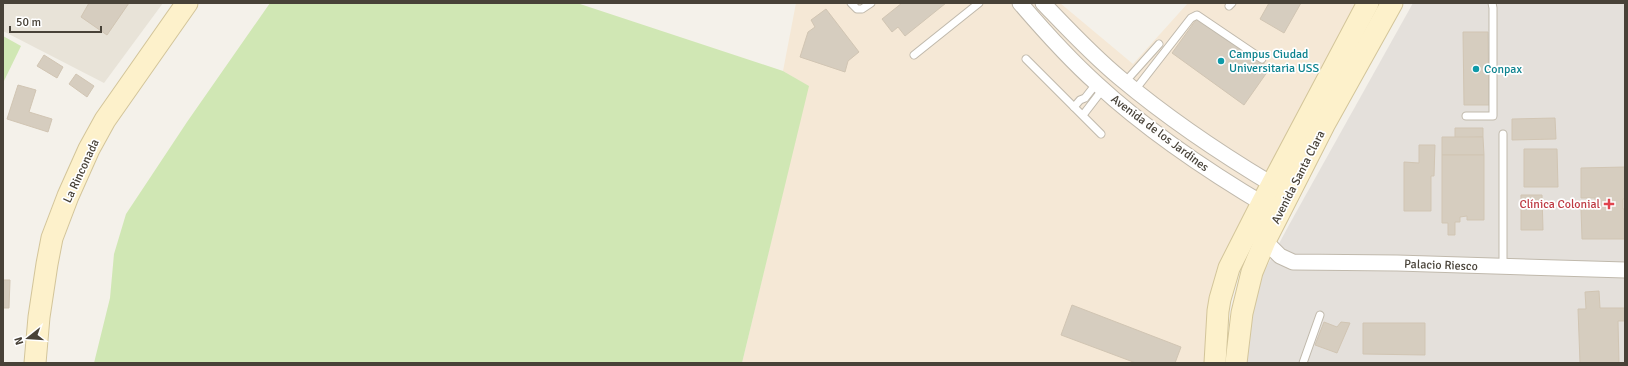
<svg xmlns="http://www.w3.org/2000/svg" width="1628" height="366" font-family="Signika,sans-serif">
  <rect width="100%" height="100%" fill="#f4f1ea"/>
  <polygon fill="#e8e3d8" points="3,3 163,3 104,83 3,31"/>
  <polygon fill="#f5e8d6" points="796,3 1060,3 1133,64 1188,3 1360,3 1232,247 1207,363 742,363 808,86 783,71"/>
  <polygon fill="#e4e0db" points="1413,3 1625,3 1625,363 1242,363 1252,294 1289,225"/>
  <g fill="#d0e7b4">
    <polygon points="270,3 577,3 783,71 809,86 742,363 94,363 110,298 114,254 126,214 187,122"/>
    <polygon points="3,36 21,46 3,83"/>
  </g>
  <g fill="#d6cdbf" stroke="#d1c5b3">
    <polygon points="89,3 129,3 107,35 81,17"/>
    <polygon points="902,3 946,3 905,36 898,27 892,32 882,19"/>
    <polygon points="1269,3 1301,3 1284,33 1260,19"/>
    <polygon points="826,9 859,52 848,61 845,72 800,57 808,32 815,27 811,20"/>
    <polygon points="1198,17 1270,68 1244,105 1172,53"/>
    <polygon points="1463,32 1488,32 1489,105 1464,105"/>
    <polygon points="44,55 63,67 57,78 37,66"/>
    <polygon points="76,74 94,86 87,97 69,84"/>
    <polygon points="18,85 36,90 29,112 52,119 48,132 7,119"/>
    <polygon points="1555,118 1556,139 1512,140 1512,119"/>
    <polygon points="1455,128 1483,128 1483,137 1455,138"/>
    <polygon points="1442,137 1483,137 1484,155 1442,155"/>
    <polygon points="1419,145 1435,145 1434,176 1431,176 1431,211 1404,211 1404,162 1419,163"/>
    <polygon points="1524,149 1557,149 1558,187 1524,187"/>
    <polygon points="1442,155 1484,155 1484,220 1467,220 1467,216 1460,217 1460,222 1455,222 1455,235 1448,235 1448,223 1442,223"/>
    <polygon points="1625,167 1625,199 1623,199 1623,209 1625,209 1625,239 1582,239 1581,209 1596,209 1595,198 1581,198 1581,168"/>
    <polygon points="1521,195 1542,195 1543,230 1521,230"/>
    <polygon points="3,280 10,280 9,308 3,308"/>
    <polygon points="1599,291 1600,308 1625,308 1625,321 1618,321 1619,363 1580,363 1578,309 1586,309 1585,292"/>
    <polygon points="1072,305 1181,347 1175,363 1136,363 1061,335"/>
    <polygon points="1324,322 1337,327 1341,322 1350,323 1337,353 1315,345"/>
    <polygon points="1363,323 1425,323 1425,355 1363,354"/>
  </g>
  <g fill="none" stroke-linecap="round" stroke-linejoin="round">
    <defs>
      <g id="lane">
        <polyline points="851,3 857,9 862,9 871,3"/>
        <polyline points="1229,6 1232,3"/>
        <polyline points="914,55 979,3"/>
        <polyline points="1026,59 1101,134"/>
        <polyline points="1125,82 1159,44"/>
        <polyline points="1135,90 1191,18 1197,15 1262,59"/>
        <polyline points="1074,107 1080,100 1085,98 1096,84"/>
        <polyline points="1083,115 1103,89"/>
        <polyline points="1466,116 1493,116 1493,8 1492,3"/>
        <polyline points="1503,267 1503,134"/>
        <polyline points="1303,363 1320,315"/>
      </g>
      <g id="street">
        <path d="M 1020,3 C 1044,31 1069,59 1097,84 C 1149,132 1209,172 1270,208"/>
        <path d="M 1043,3 C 1068,29 1092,55 1120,78 C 1169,119 1224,156 1280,189"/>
        <polyline points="1265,241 1280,256 1293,262 1397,263 1625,270"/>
      </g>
      <g id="secondary">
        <polyline points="35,363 39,317 47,264 52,238 68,196 89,149 105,120 187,3"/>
        <polyline points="1215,363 1218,311 1220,299 1229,268 1262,203 1368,3"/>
        <polyline points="1236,363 1242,313 1252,272 1265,241 1324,125 1392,3"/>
      </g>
    </defs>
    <use href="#lane" stroke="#c0b9ac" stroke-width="9"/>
    <use href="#street" stroke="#c0b9ac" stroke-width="17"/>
    <use href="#secondary" stroke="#d3c59a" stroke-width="23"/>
    <use href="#lane" stroke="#fff" stroke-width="7"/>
    <use href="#street" stroke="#fff" stroke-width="15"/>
    <use href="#secondary" stroke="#fdf1cb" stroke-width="21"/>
  </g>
  <g fill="#0f9aa8" stroke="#fff" stroke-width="1.5">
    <circle cx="1221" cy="61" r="4"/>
    <circle cx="1476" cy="69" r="4"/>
  </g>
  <path fill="#e0444e" stroke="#fff" stroke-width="1.5" d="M1607 198h4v4h4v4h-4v4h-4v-4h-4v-4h4z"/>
  <g text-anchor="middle" stroke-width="3.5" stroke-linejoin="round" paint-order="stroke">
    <g font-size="12" fill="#0d838f" stroke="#fff" text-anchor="start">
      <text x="1229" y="58">Campus Ciudad<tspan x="1229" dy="14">Universitaria USS</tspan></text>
      <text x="1484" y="73">Conpax</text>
    </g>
    <g font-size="12" fill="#484238" stroke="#fff">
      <text transform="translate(1160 133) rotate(37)" y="4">Avenida de los Jardines</text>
      <text transform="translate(81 171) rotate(-65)" y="4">La Rinconada</text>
      <text transform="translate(1298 177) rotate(-63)" y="4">Avenida Santa Clara</text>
      <text transform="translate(1441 265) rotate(2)" y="4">Palacio Riesco</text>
    </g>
    <g font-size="12" fill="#be3a42" stroke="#fff" text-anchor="end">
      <text x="1600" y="208">Clínica Colonial</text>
    </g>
  </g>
  <rect width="1628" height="366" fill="none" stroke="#484238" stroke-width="8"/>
  <g transform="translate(28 338) rotate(253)" stroke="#ffffff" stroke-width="3" paint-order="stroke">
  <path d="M0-3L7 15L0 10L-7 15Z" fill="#484238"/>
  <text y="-6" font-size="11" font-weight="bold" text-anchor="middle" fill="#484238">N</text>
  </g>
  <path d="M10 26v6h91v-6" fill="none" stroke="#484238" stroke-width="2"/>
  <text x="16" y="26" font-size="12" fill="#484238" stroke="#ffffff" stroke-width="3" paint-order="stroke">50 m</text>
</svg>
